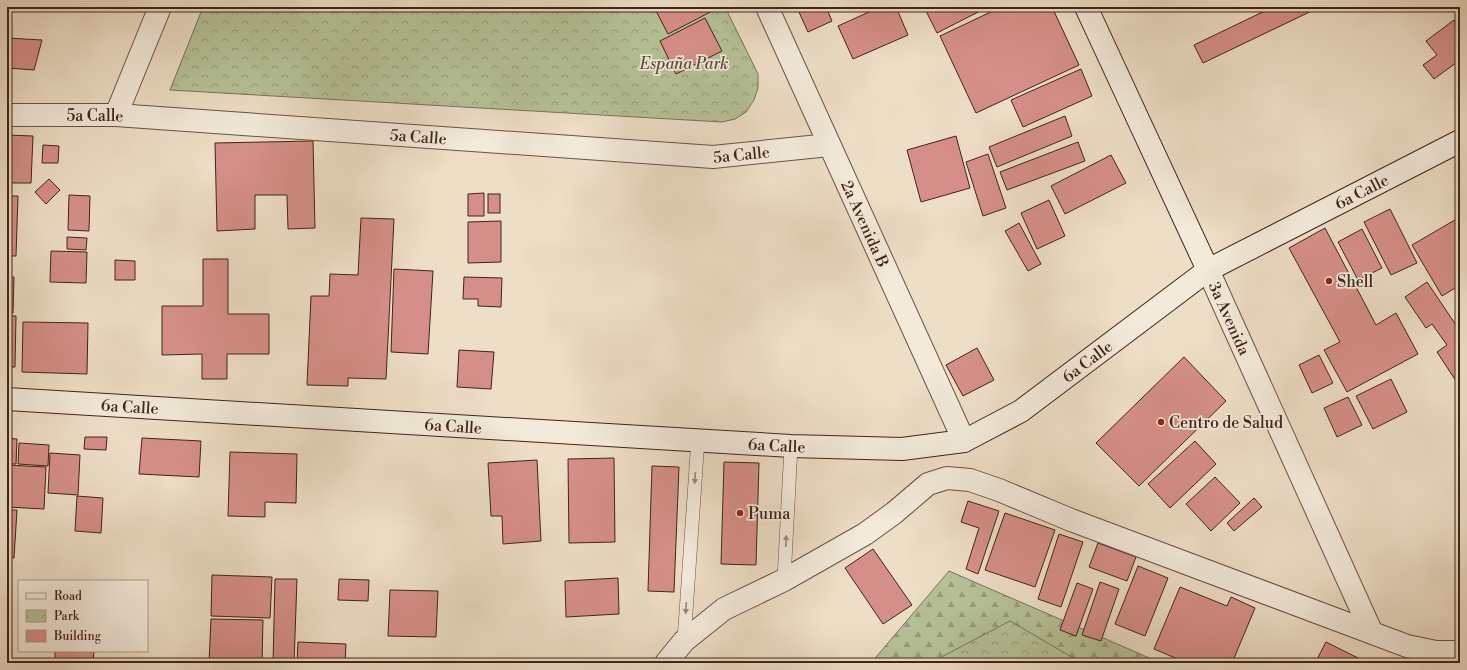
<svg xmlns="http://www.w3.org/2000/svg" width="1467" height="670" font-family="'Libre Bodoni',serif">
  <defs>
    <pattern id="forest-firs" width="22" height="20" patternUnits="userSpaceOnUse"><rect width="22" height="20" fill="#b5c297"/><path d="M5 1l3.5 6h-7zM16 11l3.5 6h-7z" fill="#959d7a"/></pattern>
    <pattern id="park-crowns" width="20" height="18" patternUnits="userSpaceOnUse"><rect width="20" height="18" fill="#b5c297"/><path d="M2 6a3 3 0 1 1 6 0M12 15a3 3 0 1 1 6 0" fill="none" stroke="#959d7a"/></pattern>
  </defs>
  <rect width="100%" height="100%" fill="#eddec6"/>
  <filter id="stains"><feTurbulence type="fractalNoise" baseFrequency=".005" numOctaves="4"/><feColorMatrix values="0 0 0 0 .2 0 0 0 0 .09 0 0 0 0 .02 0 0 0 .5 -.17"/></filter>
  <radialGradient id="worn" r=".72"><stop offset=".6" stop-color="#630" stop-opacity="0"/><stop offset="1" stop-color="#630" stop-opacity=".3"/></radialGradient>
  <polygon fill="url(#forest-firs)" stroke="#7a7358" points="949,571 1161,663 871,663"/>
  <g fill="url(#park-crowns)" stroke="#7a7358">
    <polygon points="203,7 725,7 758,74 758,88 754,100 746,112 735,119 722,122 170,90"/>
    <polygon points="1010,621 1082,663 930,663"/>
  </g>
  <g fill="#d68f88" stroke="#40241a">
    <polygon points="654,7 720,7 668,34"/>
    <polygon points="804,7 826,7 832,21 808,32 798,10"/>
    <polygon points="880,7 896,7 908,35 853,59 838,26"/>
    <polygon points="924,7 985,7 986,8 937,33"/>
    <polygon points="994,7 1052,7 1079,65 976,113 940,36 995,10"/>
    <polygon points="1273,7 1320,7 1203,63 1194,45"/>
    <polygon points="705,18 722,51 676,74 660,41"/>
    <polygon points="1454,20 1460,28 1460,60 1434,79 1423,65 1437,55 1426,41"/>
    <polygon points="7,38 42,40 34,70 7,68"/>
    <polygon points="1081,69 1092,96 1023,127 1011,100"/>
    <polygon points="1065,116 1072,136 997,167 989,147"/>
    <polygon points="7,135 33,136 31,183 7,183"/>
    <polygon points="956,136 970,188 921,202 907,150"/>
    <polygon points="313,141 315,228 288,229 287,195 255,195 255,229 217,231 215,143"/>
    <polygon points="1078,142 1085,161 1007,190 1000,172"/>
    <polygon points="43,145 59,146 58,163 42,163"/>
    <polygon points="988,154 1006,208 983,216 966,162"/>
    <polygon points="1111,155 1126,183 1065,214 1051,186"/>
    <polygon points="49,179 60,190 46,204 35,192"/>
    <polygon points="484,193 484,216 468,216 468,194"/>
    <rect x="488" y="194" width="12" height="19"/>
    <polygon points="69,195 90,196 89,231 68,230"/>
    <polygon points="7,196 18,196 16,256 7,256"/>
    <polygon points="1049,200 1065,236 1037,249 1021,213"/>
    <polygon points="1390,209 1417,263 1391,275 1364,222"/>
    <polygon points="1460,217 1460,285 1442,296 1412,245"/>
    <polygon points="361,218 394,219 386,379 348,378 348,386 307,385 311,296 329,296 330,274 358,275"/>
    <polygon points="501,221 501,262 468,263 468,222"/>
    <polygon points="1019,223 1041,264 1028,271 1005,231"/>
    <polygon points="1325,228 1376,325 1396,313 1418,354 1347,392 1324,350 1340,342 1289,248"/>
    <polygon points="1362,229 1382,268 1358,280 1338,242"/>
    <polygon points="67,237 87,238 86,250 67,249"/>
    <polygon points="51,251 87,252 86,283 50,282"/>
    <polygon points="203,259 228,259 228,314 269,314 269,354 227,354 227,379 202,379 202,354 162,355 162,306 203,306"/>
    <polygon points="115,260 135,261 135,280 115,280"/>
    <polygon points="394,269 433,271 428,354 391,352"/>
    <polygon points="7,277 14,277 13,313 7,312"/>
    <polygon points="464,277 502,278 501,307 478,306 478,299 463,299"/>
    <polygon points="1427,282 1460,331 1460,383 1458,384 1437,352 1447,345 1432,324 1426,328 1405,297"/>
    <polygon points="7,316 16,316 15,367 7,367"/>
    <polygon points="23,322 88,323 87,374 22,372"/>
    <polygon points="977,348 994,380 963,396 946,365"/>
    <polygon points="459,350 494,352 491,389 457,387"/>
    <polygon points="1319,355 1333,383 1312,393 1299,365"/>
    <polygon points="1184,357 1226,401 1139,486 1096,443"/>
    <polygon points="1391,379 1407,412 1373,429 1356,396"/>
    <polygon points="1348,397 1362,425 1337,437 1324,408"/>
    <polygon points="85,437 107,437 106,450 84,449"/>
    <polygon points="7,438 17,439 16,464 7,464"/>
    <polygon points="142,438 201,441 199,477 139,474"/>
    <polygon points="1195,441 1216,464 1170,508 1148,484"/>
    <polygon points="19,443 49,445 48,466 18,464"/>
    <polygon points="230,452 297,454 296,503 265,502 265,517 228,516"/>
    <polygon points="50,453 80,455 78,495 48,493"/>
    <polygon points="614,458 615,542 569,543 568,459"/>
    <polygon points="537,460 541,541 503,544 502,516 491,516 488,463"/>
    <polygon points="724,462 759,463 756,565 721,564"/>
    <polygon points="7,465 46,467 44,509 7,507"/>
    <polygon points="652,466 679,467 674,592 648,591"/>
    <polygon points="1215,477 1240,503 1211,531 1186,504"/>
    <polygon points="77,496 103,498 101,533 75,531"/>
    <polygon points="1254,498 1262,507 1234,531 1227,523"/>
    <polygon points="968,501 999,511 978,574 966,569 979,528 961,522"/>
    <polygon points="7,510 17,510 14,558 7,557"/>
    <polygon points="1005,513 1055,530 1035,587 985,570"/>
    <polygon points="1059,534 1083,542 1061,607 1038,599"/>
    <polygon points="1098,543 1136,557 1127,581 1089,567"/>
    <polygon points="873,549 912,605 883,624 845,568"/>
    <polygon points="1138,566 1168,578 1145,636 1115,624"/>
    <polygon points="212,575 272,577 270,618 211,616"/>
    <polygon points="618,578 619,614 566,617 565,581"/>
    <polygon points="275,579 297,579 294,663 273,663"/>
    <polygon points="339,579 369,580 368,601 338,600"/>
    <polygon points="1100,582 1119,589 1101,641 1082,635"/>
    <polygon points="1077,583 1093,589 1076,636 1060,630"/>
    <polygon points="1180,587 1227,606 1231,597 1255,608 1232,663 1187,663 1154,649"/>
    <polygon points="390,590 438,591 436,637 388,636"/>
    <polygon points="211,619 263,620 262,663 209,663"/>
    <polygon points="298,642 346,644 345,663 297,663"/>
    <polygon points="1326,642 1358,658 1355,663 1315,663"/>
    <polygon points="55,651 94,651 93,663 55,660"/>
  </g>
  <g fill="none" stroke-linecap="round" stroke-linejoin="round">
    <defs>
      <g id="lane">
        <polyline points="784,580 791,446"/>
        <polyline points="684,641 698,439"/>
      </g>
      <g id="street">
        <path id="s1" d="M 767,7 L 964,441"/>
        <path id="s2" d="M 7,115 L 116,115 L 713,157 L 829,145"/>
        <polyline points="116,115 160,7"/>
        <path id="s3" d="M 1208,270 L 1371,631"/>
        <polyline points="666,663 684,641 724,609 784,580 865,534 894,513 928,484 947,478 970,480 999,490 1071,520 1407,646 1436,652 1460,652"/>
      </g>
      <g id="secondary">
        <polyline points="1086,7 1208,270"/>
        <path id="s4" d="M 7,399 L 791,446 L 902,449 L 964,441 L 1021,411 L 1208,270 L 1460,141"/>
      </g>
    </defs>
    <use href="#lane" stroke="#6b5245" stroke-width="14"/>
    <use href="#street" stroke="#6b5245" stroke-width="24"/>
    <use href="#secondary" stroke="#40241a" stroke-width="24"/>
    <use href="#lane" stroke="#f3eada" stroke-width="13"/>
    <use href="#street" stroke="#f3eada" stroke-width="22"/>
    <use href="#secondary" stroke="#f3eada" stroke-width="22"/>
  </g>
  <defs><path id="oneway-solid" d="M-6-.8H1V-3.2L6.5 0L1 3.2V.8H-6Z"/></defs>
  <g fill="#9a877a">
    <use href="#oneway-solid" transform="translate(695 478) rotate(94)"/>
    <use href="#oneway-solid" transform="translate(786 541) rotate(-87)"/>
    <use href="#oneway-solid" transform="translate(686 608) rotate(94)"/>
  </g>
  <g fill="#8f2418" stroke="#f3eada" stroke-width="1.5">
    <circle cx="1329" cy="281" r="4"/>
    <circle cx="1161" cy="422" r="4"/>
    <circle cx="740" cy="513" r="4"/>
  </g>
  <g text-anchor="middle" stroke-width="3.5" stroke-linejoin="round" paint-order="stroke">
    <g font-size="16" font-style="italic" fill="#5d4c39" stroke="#f3eada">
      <text x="684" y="69">España Park</text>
    </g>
    <g font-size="16" fill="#40241a" stroke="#f3eada">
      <text dy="6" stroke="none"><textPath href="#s2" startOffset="88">5a Calle</textPath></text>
      <text dy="6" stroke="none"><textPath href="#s2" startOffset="412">5a Calle</textPath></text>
      <text dy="6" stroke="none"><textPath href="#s2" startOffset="736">5a Calle</textPath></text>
      <text dy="6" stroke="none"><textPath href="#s4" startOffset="1430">6a Calle</textPath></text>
      <text dy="6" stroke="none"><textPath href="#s1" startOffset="238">2a Avenida B</textPath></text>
      <text dy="6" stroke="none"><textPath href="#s3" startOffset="53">3a Avenida</textPath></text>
      <text dy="6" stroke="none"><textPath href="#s4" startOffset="1106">6a Calle</textPath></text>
      <text dy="6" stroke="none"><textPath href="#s4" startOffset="123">6a Calle</textPath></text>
      <text dy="6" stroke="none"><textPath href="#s4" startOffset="447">6a Calle</textPath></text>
      <text dy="6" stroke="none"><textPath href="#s4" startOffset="771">6a Calle</textPath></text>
    </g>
    <g font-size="16" fill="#40241a" stroke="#f3eada" text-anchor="start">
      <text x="1337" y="287">Shell</text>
      <text x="1169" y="428">Centro de Salud</text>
      <text x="748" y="519">Puma</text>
    </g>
  </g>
  <rect width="1467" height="670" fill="none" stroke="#eddec6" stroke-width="24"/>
  <rect x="8" y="8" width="1451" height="654" fill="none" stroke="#40241a" stroke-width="2"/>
  <rect x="12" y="12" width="1443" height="646" fill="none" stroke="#40241a"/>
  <rect x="18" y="580" width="130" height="72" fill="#f3eada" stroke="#ab9b8d"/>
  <rect x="26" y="593" width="20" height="6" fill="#f3eada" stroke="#ab9b8d"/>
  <text x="54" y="600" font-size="12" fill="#40241a">Road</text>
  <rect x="26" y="610" width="20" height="12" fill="url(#park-crowns)" stroke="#ab9b8d"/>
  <text x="54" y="620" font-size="12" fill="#40241a">Park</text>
  <rect x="26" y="630" width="20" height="12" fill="#d68f88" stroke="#ab9b8d"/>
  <text x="54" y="640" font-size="12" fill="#40241a">Building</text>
  <rect width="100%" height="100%" filter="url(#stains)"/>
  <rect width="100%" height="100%" fill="url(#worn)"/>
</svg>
